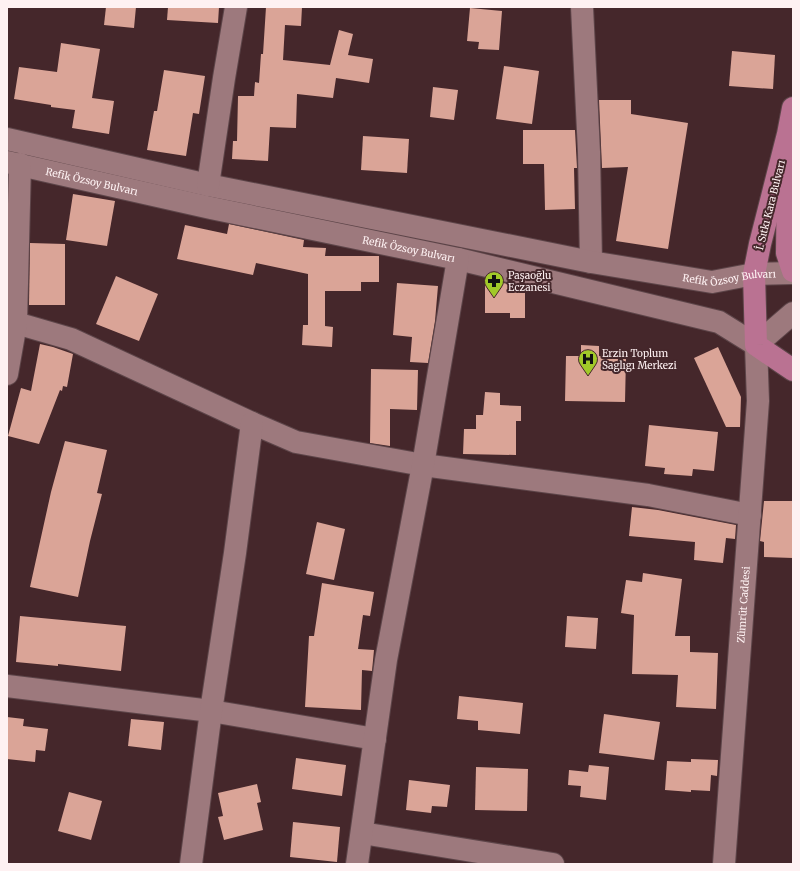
<svg xmlns="http://www.w3.org/2000/svg" width="800" height="871" font-family="Merriweather,serif">
  <rect width="100%" height="100%" fill="#45272b"/>
  <g fill="#daa497">
    <polygon points="106,7 136,7 134,28 104,25"/>
    <polygon points="168,7 219,7 218,23 167,20"/>
    <polygon points="266,7 302,7 301,26 285,25 283,60 330,65 339,30 353,34 348,55 373,59 369,83 336,78 333,98 297,94 296,128 270,127 268,161 232,159 233,141 237,141 238,96 254,96 255,82 259,83 261,54 263,54"/>
    <polygon points="470,8 502,11 499,50 478,49 479,42 467,41"/>
    <polygon points="61,43 100,49 92,98 114,101 109,134 72,128 75,110 51,107 51,105 14,99 19,67 57,72"/>
    <polygon points="732,51 775,55 773,89 729,86"/>
    <polygon points="504,66 539,71 532,124 496,119"/>
    <polygon points="164,70 205,76 199,114 193,113 186,156 147,150 154,111 157,111"/>
    <polygon points="433,87 458,90 454,120 430,117"/>
    <polygon points="599,100 631,100 631,114 688,123 668,249 616,241 628,167 602,168"/>
    <polygon points="523,130 575,130 577,168 574,168 575,209 545,210 544,164 523,164"/>
    <polygon points="363,136 409,139 407,173 361,170"/>
    <polygon points="73,194 115,201 107,246 66,240"/>
    <polygon points="229,224 304,240 303,247 326,248 325,256 379,256 379,282 361,282 361,291 325,291 325,326 333,327 332,347 302,345 303,325 308,325 308,274 256,263 253,275 177,259 185,225 227,234"/>
    <polygon points="30,243 65,244 65,305 29,305"/>
    <polygon points="116,276 158,294 139,341 96,324"/>
    <polygon points="485,280 490,280 525,288 525,318 510,318 510,313 485,313"/>
    <polygon points="397,283 438,286 435,321 428,363 410,362 412,337 393,335"/>
    <polygon points="40,344 53,347 73,354 67,387 63,386 62,391 60,390 39,444 8,436 21,388 31,391"/>
    <polygon points="581,345 599,346 599,356 626,357 625,402 565,401 566,356 581,356"/>
    <polygon points="718,347 741,397 740,427 726,427 694,358"/>
    <polygon points="371,369 418,370 417,410 390,409 390,446 370,443"/>
    <polygon points="485,392 500,393 500,405 521,406 521,421 516,421 516,455 463,454 464,429 476,429 476,415 483,415"/>
    <polygon points="649,425 718,432 714,471 693,469 692,476 664,474 665,468 645,466"/>
    <polygon points="65,441 107,450 97,493 102,494 90,541 78,597 30,587 51,492"/>
    <polygon points="764,501 793,501 793,558 764,557 764,542 760,541"/>
    <polygon points="632,507 658,510 736,525 735,539 726,538 723,563 694,560 695,542 629,536"/>
    <polygon points="317,522 345,529 334,580 306,574"/>
    <polygon points="643,573 682,579 675,636 690,636 690,652 718,653 716,709 676,707 678,675 632,674 634,615 621,613 626,580 642,582"/>
    <polygon points="322,583 374,592 370,616 363,615 358,649 374,650 372,671 362,670 361,710 305,707 309,636 314,636"/>
    <polygon points="20,616 126,626 121,671 58,664 58,666 16,662"/>
    <polygon points="567,616 598,618 596,649 565,647"/>
    <polygon points="459,696 523,703 520,734 478,730 478,721 457,719"/>
    <polygon points="604,714 660,722 654,760 599,753"/>
    <polygon points="7,717 24,719 23,726 48,729 45,751 36,750 35,762 7,759"/>
    <polygon points="131,719 164,722 161,750 128,746"/>
    <polygon points="296,758 346,765 342,796 292,789"/>
    <polygon points="691,759 718,760 717,776 711,775 710,791 691,790 691,792 665,790 667,761 691,762"/>
    <polygon points="589,765 609,767 606,800 580,797 581,786 568,785 569,770 588,772"/>
    <polygon points="476,767 528,769 527,811 475,810"/>
    <polygon points="409,780 450,785 447,807 432,806 431,813 406,810"/>
    <polygon points="257,784 261,802 257,803 263,830 224,840 218,817 223,816 218,793"/>
    <polygon points="69,792 102,801 91,840 58,831"/>
    <polygon points="293,822 340,827 337,862 290,857"/>
  </g>
  <g fill="none" stroke-linecap="round" stroke-linejoin="round">
    <defs>
      <g id="minor">
        <polyline points="582,7 589,152 591,262"/>
        <path id="s1" d="M 7,139 L 208,185 L 591,262 L 712,282 L 754,274 L 793,273"/>
        <path id="s2" d="M 7,162 L 211,208 L 458,259 L 719,322 L 756,345 L 793,313"/>
        <polyline points="208,185 224,78 236,7"/>
        <polyline points="16,323 71,339 252,423 296,442 423,465 648,495 750,515"/>
        <polyline points="7,374 16,323 20,164"/>
        <polyline points="7,686 211,711 375,739"/>
        <polyline points="362,833 553,864"/>
        <polyline points="191,864 211,711 235,553 252,423"/>
        <polyline points="357,864 386,660 423,465 458,259"/>
        <path id="s3" d="M 724,864 L 758,401 L 756,345"/>
      </g>
      <g id="major">
        <polyline points="793,108 788,134 760,244 754,274 756,345 793,370"/>
        <polyline points="788,170 787,253 793,271"/>
      </g>
    </defs>
    <use href="#minor" stroke="#5d4549" stroke-width="24"/>
    <use href="#major" stroke="#5d4549" stroke-width="24"/>
    <use href="#minor" stroke="#9d797d" stroke-width="22"/>
    <use href="#major" stroke="#ba7292" stroke-width="22"/>
  </g>
  <defs>
    <symbol id="pharmacy-pin" viewBox="-11 -11 22 30"><path d="M0 17L-7.5 6A9.5 9.5 0 1 1 7.5 6Z" fill="#a1c929" stroke="#45272b"/><path d="M-2-6h4v4h4v4h-4v4h-4v-4h-4v-4h4Z" fill="#111"/></symbol>
    <symbol id="hospital-pin" viewBox="-11 -11 22 30"><path d="M0 17L-7.5 6A9.5 9.5 0 1 1 7.5 6Z" fill="#a1c929" stroke="#45272b"/><path d="M-5-5h3v3.5h4V-5h3V5h-3V1.5h-4V5h-3Z" fill="#111"/></symbol>
  </defs>
  <g fill-rule="evenodd">
    <use href="#pharmacy-pin" x="483" y="270" width="22" height="30"/>
    <use href="#hospital-pin" x="577" y="348" width="22" height="30"/>
  </g>
  <g text-anchor="middle" stroke-width="4" stroke-linejoin="round" paint-order="stroke">
    <g font-size="10" fill="#fef1f2" stroke="#45272b">
      <text dy="4" stroke="none"><textPath href="#s2" startOffset="87">Refik Özsoy Bulvarı</textPath></text>
      <text transform="translate(770 205) rotate(-76)" y="4">İ. Sıtkı Kara Bulvarı</text>
      <text dy="4" stroke="none"><textPath href="#s2" startOffset="411">Refik Özsoy Bulvarı</textPath></text>
      <text dy="4" stroke="none"><textPath href="#s1" startOffset="737">Refik Özsoy Bulvarı</textPath></text>
      <text dy="4" stroke="none"><textPath href="#s3" startOffset="260">Zümrüt Caddesi</textPath></text>
    </g>
    <g font-size="10" fill="#fef1f2" stroke="#45272b" text-anchor="start">
      <text x="508" y="279">Paşaoğlu<tspan x="508" dy="12">Eczanesi</tspan></text>
      <text x="602" y="357">Erzin Toplum<tspan x="602" dy="12">Saglıgı Merkezi</tspan></text>
    </g>
  </g>
  <rect width="800" height="871" fill="none" stroke="#fef1f2" stroke-width="16"/>
</svg>
